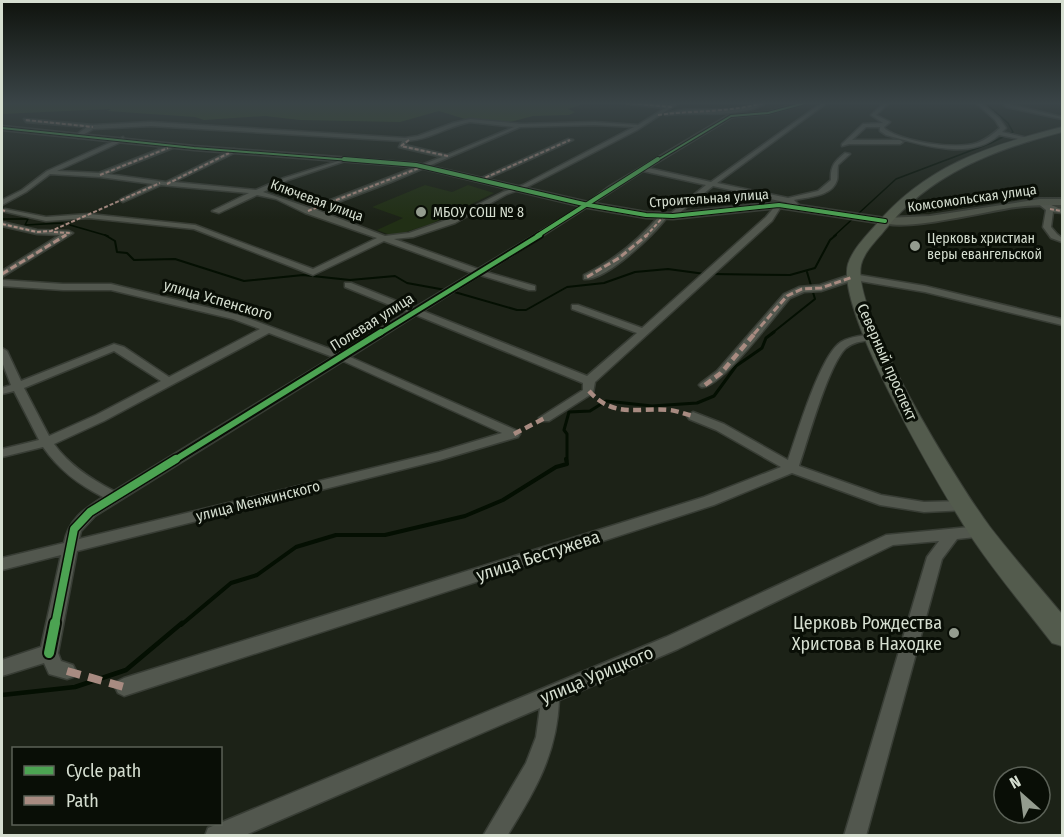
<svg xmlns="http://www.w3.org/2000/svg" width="1064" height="837" font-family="'Fira Sans Condensed',sans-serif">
  <rect width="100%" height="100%" fill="#1c2217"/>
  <polygon fill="#212f15" points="425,185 452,192 468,185 494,193 431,224 393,236 377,230 403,218 372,207"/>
  <polygon fill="#324a1b" points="2,102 589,102 568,109 575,112 569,115 533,116 506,123 468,120 439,111 400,122 300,120 265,116 204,120 195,117 107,111 111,109 2,114"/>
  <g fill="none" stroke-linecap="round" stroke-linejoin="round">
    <g stroke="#040f02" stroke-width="1.5">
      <polyline points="2,219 28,219 25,225 63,223"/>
      <polyline points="70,225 108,236"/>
      <polyline points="834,236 896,179 991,143 1013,132 1008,123 984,102"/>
    </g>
    <g stroke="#040f02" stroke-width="2">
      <polyline points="105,235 115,241 117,252 127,253 134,260 175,259 244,281 303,275 350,280 395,276 407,283 451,291 517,310 526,310 567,287 604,283 635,272 668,269 705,274"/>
      <polyline points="712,274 790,275 815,268 830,240 836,235"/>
      <polyline points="771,334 815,299 807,272"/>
    </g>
    <polyline stroke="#040f02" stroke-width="3" points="567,461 567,434 564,430 569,412 590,411 606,401 652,406 697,403 714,396 736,366 762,348 766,338 774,332"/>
    <polyline stroke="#040f02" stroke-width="4" points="181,625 231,583 257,575 296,547 336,535 385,535 465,516 503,500 556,467 567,464 566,459"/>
    <polyline stroke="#040f02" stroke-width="4.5" points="2,695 75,687 126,670 182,623"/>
    <defs>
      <g id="minor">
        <path d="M 612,102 L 669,105 L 675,102 L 680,102 L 637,130 L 527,187 L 507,194 L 455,223 L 413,237 L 394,239 L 478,269 L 586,204 L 610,186 L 729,115 L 768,112 L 803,102 L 807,103 L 768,114 L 732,117 L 648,168 L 711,182 L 823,102 L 828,102 L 717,183 L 788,198 L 818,191 L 831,180 C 830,166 835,161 845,153 L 850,154 L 838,165 C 837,170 838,176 837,180 C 832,197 807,197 794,200 L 799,205 L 796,207 L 788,203 L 713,186 L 673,218 L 669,216 L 670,214 L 706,185 L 643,171 L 486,272 L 535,286 L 535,290 L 529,290 L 480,275 L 423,311 L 587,376 L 637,333 L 572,309 L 572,305 L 578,305 L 642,328 L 766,217 L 777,204 L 782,205 L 772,221 L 595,382 L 593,393 L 549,421 L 541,421 L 539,418 L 583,390 L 583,383 L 416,315 L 350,357 L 518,431 L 520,434 L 518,437 L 440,460 L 77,551 L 58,653 L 61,661 L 73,665 L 76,671 L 73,677 L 67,679 L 49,674 L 44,663 L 2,676 L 2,660 L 41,647 L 61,555 L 2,570 L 2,558 L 64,543 C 69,519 83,510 103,497 C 79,485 59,470 43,447 L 2,457 L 2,449 L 39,440 L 14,391 L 2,394 L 2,388 L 11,385 L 2,362 L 2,348 L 7,351 L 21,381 L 114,344 L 124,347 L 169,377 L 260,329 L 233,319 L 111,290 L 63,290 L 2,286 L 2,280 L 63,284 L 111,284 L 239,315 L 341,353 L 407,312 L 345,287 L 345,283 L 351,283 L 414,308 L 472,273 L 384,241 L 313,275 L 194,229 L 89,218 L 46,221 L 2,211 L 5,209 L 46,217 L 89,214 L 195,225 L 313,269 L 377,238 L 305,213 L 276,199 L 257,195 L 219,213 L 212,211 L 249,193 L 161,185 L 123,202 L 120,200 L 121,199 L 153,184 L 100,177 L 50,174 L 26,192 L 4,204 L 2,205 L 2,200 L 22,190 L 47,171 L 123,137 L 125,140 L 57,171 L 99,173 L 173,144 L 175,147 L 107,174 L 166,182 L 234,149 L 236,152 L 174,182 L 256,190 L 284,178 L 348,158 L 348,160 L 288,180 L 263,192 L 310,208 L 442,157 L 399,147 L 402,141 L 151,126 L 93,129 L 78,138 L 76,135 L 87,127 L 26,122 L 24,119 L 93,125 L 151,122 L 405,138 L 418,136 L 453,123 L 470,119 L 522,124 L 595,122 L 638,125 L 665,108 ZM 470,122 L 514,127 L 447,155 L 405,145 L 407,141 C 429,140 448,126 470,122 ZM 595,125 L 634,127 L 523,185 L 503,192 L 449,219 L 409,233 L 385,236 L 317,210 L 391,182 L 520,127 ZM 269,333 L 333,357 L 114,491 C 91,479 69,465 54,444 L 104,421 ZM 114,351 L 161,381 L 96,415 L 49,436 L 24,388 ZM 343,361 L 502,433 L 439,452 L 79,539 L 81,531 L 95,516 Z"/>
        <path d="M 762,102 L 768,102 C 740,120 698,111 666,115 L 664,114 C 692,103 731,117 762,102 Z"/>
        <path d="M 885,102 L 890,102 L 876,115 L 890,122 L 884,127 L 885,129 C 904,142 955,150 977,143 C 986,140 993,134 1000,128 L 995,120 L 975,102 L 980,102 L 999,118 L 1006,128 L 1002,132 L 1032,139 L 1029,141 L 999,135 C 969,162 920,144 886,135 L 880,131 L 880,127 L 866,127 L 852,140 L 900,140 L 903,142 L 900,144 L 849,144 L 842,146 L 842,144 L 863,124 L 883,123 L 871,115 Z"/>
        <polygon points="1001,102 1062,117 1062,119 1006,107"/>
        <polygon points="568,139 573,140 482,181 477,180"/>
        <path d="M 1036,200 C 1043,199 1053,207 1062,209 L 1062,213 L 1053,212 L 1051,227 L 1057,234 L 1062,238 L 1062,242 L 1051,238 L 1043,227 L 1046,210 L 1036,202 Z"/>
        <path d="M 661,214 L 668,216 C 654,234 607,281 584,279 L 584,275 C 615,260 639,240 661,214 Z"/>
        <polygon points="2,222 37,230 69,231 73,233 2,277 2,271 60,235 37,234 2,226"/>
        <path d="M 853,274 L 925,286 L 1062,319 L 1062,325 L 925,292 L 854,280 L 821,291 L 804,292 L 790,298 C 776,314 719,391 701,387 L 699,385 L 701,383 L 717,371 L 784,294 L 799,287 L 820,285 Z"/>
        <path d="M 873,334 L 878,337 L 877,339 C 866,341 854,341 846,348 C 828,365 808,440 799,466 L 881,495 L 924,502 L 963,501 L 968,502 L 970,506 L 968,510 L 924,512 L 880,505 L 792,473 L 714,505 L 124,696 L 118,693 L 115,687 L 118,681 L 124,678 L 704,497 L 781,467 L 716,430 L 689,419 L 687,416 L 693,412 L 724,424 L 788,460 C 797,435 820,355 841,342 C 851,336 863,336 873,334 Z"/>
        <path d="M 980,526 L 985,528 L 987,532 L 985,536 L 957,539 L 942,559 L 866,836 L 844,836 L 927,557 L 939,541 L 893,545 L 678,649 L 559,700 C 557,754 535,791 507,836 L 483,836 L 526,763 L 536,737 L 540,708 L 243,836 L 205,836 L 208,828 L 666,637 L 886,535 Z"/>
      </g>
      <polygon id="tertiary" points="2,126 194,146 416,163 588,202 646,212 673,213 779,202 885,218 890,221 885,224 779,208 673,219 646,218 588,208 416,167 194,150 2,130"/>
      <path id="secondary" d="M 1040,199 L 1062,199 L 1062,205 C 1047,205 1032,205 1016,207 C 991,210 897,234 880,221 L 885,218 L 930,216 Z"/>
      <path id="primary" d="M 1062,127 L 1062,132 C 993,150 930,174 884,231 C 876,241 864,252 861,265 C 851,312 959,485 990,527 C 1013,557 1038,585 1062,614 L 1062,646 L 1052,643 C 1025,608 997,575 972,538 C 943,494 835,311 848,264 C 852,251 864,238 874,227 C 925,166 987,146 1062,127 Z"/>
    </defs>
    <use href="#minor" stroke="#383d35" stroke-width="3"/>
    <use href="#tertiary" stroke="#383d35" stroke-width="3"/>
    <use href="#secondary" stroke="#383d35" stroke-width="4"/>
    <use href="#primary" stroke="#383d35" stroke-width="2"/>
    <use href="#minor" fill="#52574e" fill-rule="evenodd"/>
    <use href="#tertiary" fill="#52574e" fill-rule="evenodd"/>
    <use href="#secondary" fill="#4f554a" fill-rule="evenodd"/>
    <use href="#primary" fill="#535b4d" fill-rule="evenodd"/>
    <g stroke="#a88b81" stroke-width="2" stroke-dasharray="4 2" stroke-linecap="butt">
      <polyline points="614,102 673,107"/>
      <path d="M 658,115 C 694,110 731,113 766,102"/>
      <polyline points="26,120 93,127"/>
      <polyline points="409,140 401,146 448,156"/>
      <polyline points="100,175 168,148"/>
      <polyline points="480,180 570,140"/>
      <polyline points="167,184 229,153"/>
      <polyline points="1050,209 1062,211"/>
      <polyline points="2,210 5,211"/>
      <polyline points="308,211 419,168"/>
      <polyline points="2,224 37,232 51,231 160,183"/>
      <polyline points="54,232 69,233 64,236"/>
      <polyline points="646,236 664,216"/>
    </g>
    <g stroke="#a88b81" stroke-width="3" stroke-dasharray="7 3" stroke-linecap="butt">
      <polyline points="2,274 66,235"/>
      <polyline points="587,277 619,258 647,235"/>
      <polyline points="754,334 787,296 802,289 821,288 853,277"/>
    </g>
    <g stroke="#a88b81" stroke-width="4.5" stroke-dasharray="8 4.5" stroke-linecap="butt">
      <polyline points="705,385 721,373 756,332"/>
      <path d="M 589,391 C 614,419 637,407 670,410 C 678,411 685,414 693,416"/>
      <polyline points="514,434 545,418"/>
    </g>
    <polyline stroke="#a88b81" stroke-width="8" stroke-dasharray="14 8" stroke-linecap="butt" points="67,671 124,687"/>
    <defs>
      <g id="cycleway-far5">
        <polyline points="2,128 194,148 363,161"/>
        <polyline points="656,161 731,116 768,113 805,103"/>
      </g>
      <g id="cycleway-far4">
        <polyline points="344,159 416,165 588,205 646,215 673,216 779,205 885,221"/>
        <polyline points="537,236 658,159"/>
      </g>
      <polyline id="cycleway-far3" points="379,334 540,235"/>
      <polyline id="cycleway-far2" points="173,461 381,332"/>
      <polyline id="cycleway-far1" points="55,625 74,529 90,512 176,459"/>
      <polyline id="cycleway" points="49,653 55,623"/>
    </defs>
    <use href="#cycleway-far5" stroke="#090e06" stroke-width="4"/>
    <use href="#cycleway-far4" stroke="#090e06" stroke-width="6"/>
    <use href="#cycleway-far3" stroke="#090e06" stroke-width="8"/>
    <use href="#cycleway-far2" stroke="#090e06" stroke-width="10"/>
    <use href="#cycleway-far1" stroke="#090e06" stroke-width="11"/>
    <use href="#cycleway" stroke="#090e06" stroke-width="14"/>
    <use href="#cycleway-far5" stroke="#4ca352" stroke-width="2"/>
    <use href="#cycleway-far4" stroke="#4ca352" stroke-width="4"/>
    <use href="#cycleway-far3" stroke="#4ca352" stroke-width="4.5"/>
    <use href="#cycleway-far2" stroke="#4ca352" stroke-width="6"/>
    <use href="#cycleway-far1" stroke="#4ca352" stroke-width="8"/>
    <use href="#cycleway" stroke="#4ca352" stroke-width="10"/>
  </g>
  <linearGradient id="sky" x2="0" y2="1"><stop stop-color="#0f130d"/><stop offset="0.47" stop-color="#3a4447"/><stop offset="1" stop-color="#3a4447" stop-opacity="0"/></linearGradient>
  <rect width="1064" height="219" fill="url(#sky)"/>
  <g fill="#949c8f" stroke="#090e06" stroke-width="2">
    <circle cx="421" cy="212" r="6"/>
    <circle cx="915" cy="246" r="6"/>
    <circle cx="954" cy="633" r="6"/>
  </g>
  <g text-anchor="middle" stroke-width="6" stroke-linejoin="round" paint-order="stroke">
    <g font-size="14" fill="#d5ded0" stroke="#090e06">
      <text transform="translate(709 198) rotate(-4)" y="5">Строительная улица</text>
      <text transform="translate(972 198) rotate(-8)" y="5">Комсомольская улица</text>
      <text transform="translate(317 200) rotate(20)" y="5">Ключевая улица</text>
    </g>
    <g font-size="14" fill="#d5ded0" stroke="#090e06" text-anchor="start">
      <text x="433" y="217">МБОУ СОШ № 8</text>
      <text x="927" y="243">Церковь христиан<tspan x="927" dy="16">веры евангельской</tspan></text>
    </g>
    <g font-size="15" fill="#d5ded0" stroke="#090e06">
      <text transform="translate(218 300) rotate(16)" y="5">улица Успенского</text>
      <text transform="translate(372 322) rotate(-32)" y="5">Полевая улица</text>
      <text transform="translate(887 362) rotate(66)" y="5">Северный проспект</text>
      <text transform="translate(258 501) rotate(-14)" y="5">улица Менжинского</text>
    </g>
    <g font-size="18" fill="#d5ded0" stroke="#090e06">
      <text transform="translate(538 556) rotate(-18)" y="6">улица Бестужева</text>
      <text transform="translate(597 675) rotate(-23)" y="6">улица Урицкого</text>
    </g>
    <g font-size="18" fill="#d5ded0" stroke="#090e06" text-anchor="end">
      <text x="942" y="629">Церковь Рождества<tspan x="942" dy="21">Христова в Находке</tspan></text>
    </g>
  </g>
  <rect width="1064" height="837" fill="none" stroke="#d5ded0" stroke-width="6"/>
  <rect x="12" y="747" width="210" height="78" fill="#090e06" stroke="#5b6157" stroke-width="1.5"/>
  <rect x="24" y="766" width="30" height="9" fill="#4ca352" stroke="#5b6157" stroke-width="1.5"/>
  <text x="66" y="777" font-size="18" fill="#d5ded0">Cycle path</text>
  <rect x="24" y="796" width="30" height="9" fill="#a88b81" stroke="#5b6157" stroke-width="1.5"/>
  <text x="66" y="807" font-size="18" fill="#d5ded0">Path</text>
  <g transform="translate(1022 795) rotate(332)"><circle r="28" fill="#090e06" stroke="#5b6157" stroke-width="1.5"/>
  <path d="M0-4.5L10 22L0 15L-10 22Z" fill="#949c8f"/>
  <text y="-9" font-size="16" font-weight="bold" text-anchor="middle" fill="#d5ded0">N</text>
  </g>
</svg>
